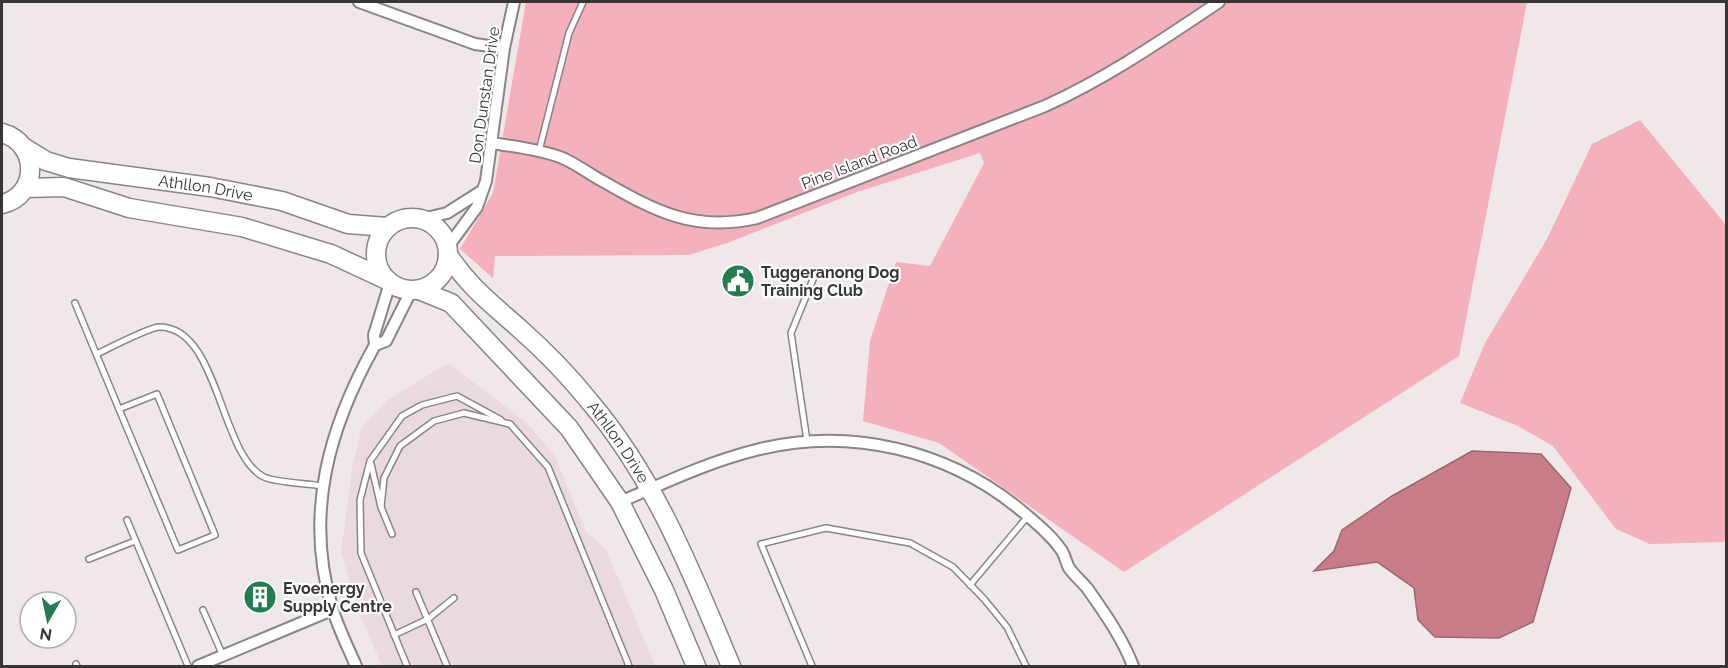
<svg xmlns="http://www.w3.org/2000/svg" width="1728" height="668" font-family="Raleway,sans-serif">
  <rect width="100%" height="100%" fill="#efe7e8"/>
  <polygon fill="#ebdadd" points="448,363 527,423 555,456 586,532 606,549 655,666 382,666 358,610 341,552 353,463 362,427 388,400"/>
  <g fill="#f4b0bc">
    <polygon points="526,2 1527,2 1459,356 1124,572 939,443 863,421 870,341 896,262 930,266 984,163 980,153 857,192 727,243 689,255 495,256 493,278 460,249 493,193"/>
    <polygon points="1640,120 1726,225 1726,540 1723,542 1650,544 1616,529 1553,446 1518,426 1460,403 1485,343 1547,239 1592,144"/>
  </g>
  <polygon fill="#c87c8a" stroke="#9d6770" stroke-width="1.5" points="1472,451 1541,454 1571,488 1533,622 1499,638 1435,637 1418,620 1414,588 1377,562 1314,571 1334,551 1342,530 1392,496"/>
  <g fill="none" stroke-linecap="round" stroke-linejoin="round">
    <defs>
      <g id="service">
        <polyline points="539,151 569,33 583,2"/>
        <polyline points="75,303 119,409"/>
        <path d="M 97,354 C 109,348 148,328 159,327 C 219,326 220,456 264,477 C 277,483 307,483 322,486"/>
        <polygon points="157,394 215,535 178,550 119,409"/>
        <polyline points="807,441 791,333 816,272"/>
        <polyline points="371,464 381,507 392,534"/>
        <polyline points="381,507 384,478 400,446 434,421 464,413 510,424 548,467 629,666"/>
        <polyline points="127,520 188,666"/>
        <polyline points="89,559 135,541"/>
        <polyline points="970,585 1028,516"/>
        <polyline points="416,592 447,666"/>
        <polyline points="203,610 223,656"/>
        <polyline points="394,635 428,619 454,598"/>
        <polyline points="76,664 77,666"/>
        <polyline points="407,666 361,553 360,500 370,461 402,416 422,405 457,396 501,420"/>
        <polyline points="812,666 761,544 826,528 910,543 953,567 984,599 1007,627 1026,666"/>
      </g>
      <g id="minor">
        <polyline points="359,2 475,44 504,48"/>
        <path d="M 492,143 C 516,147 538,149 560,157 C 573,162 585,171 597,178 C 652,209 691,233 757,218 L 1045,106 C 1107,78 1162,40 1219,2"/>
        <polyline points="422,219 447,213 480,192"/>
        <polyline points="447,248 477,207 486,181 504,48 514,2"/>
        <polyline points="375,345 386,341 411,291"/>
        <path d="M 620,502 C 664,483 708,462 756,450 C 850,426 949,450 1023,512 C 1037,524 1052,536 1062,551 C 1065,556 1066,562 1069,568 C 1074,575 1081,581 1087,588 C 1104,612 1123,639 1133,666"/>
        <polyline points="198,666 332,610"/>
        <path d="M 356,666 C 348,647 338,628 332,607 C 304,514 329,427 375,345 L 374,335 L 390,283"/>
      </g>
      <g id="primary">
        <path d="M 2,133 C 39,143 40,195 2,204"/>
        <path id="s1" d="M 23,147 L 46,161 L 69,168 L 210,187 L 282,201 L 348,224 L 388,227"/>
        <polyline points="25,188 64,187 129,208 242,227 331,254 387,280"/>
        <circle cx="412" cy="254" r="36"/>
        <path id="s2" d="M 448,255 C 471,289 491,303 521,330 C 546,352 569,376 590,402 C 656,480 692,573 731,666"/>
        <polyline points="419,290 451,303 569,428 620,502 664,590 696,666"/>
      </g>
    </defs>
    <use href="#service" stroke="#8b8485" stroke-width="8"/>
    <use href="#minor" stroke="#8b8485" stroke-width="14"/>
    <use href="#primary" stroke="#8b8485" stroke-width="21"/>
    <use href="#service" stroke="#fff" stroke-width="5"/>
    <use href="#minor" stroke="#fff" stroke-width="10"/>
    <use href="#primary" stroke="#fff" stroke-width="18"/>
  </g>
  <defs>
    <symbol id="civic-disc" viewBox="-11 -11 22 22"><circle r="9.5" fill="#247d51" stroke="#fff"/><path d="M-.6-6.5H3V-4.5H.6V-3L4-1V1h2V6H-6V1h2V-1L-.6-3ZM-1.2 2.5V6h2.4V2.5Z" fill="#fff"/></symbol>
    <symbol id="building-disc" viewBox="-11 -11 22 22"><circle r="9.5" fill="#247d51" stroke="#fff"/><path d="M-4-6H4V6H1V3H-1V6H-4ZM-2.5-4.3h1.7v1.8h-1.7ZM.8-4.3h1.7v1.8H.8ZM-2.5-1h1.7V.8h-1.7ZM.8-1h1.7V.8H.8Z" fill="#fff"/></symbol>
  </defs>
  <g fill-rule="evenodd">
    <use href="#civic-disc" x="719" y="262" width="38" height="38"/>
    <use href="#building-disc" x="241" y="578" width="38" height="38"/>
  </g>
  <g text-anchor="middle" stroke-width="4.5" stroke-linejoin="round" paint-order="stroke">
    <g font-size="16" fill="#383535" stroke="#fff">
      <text transform="translate(484 95) rotate(-82)" y="6">Don Dunstan Drive</text>
      <text transform="translate(859 162) rotate(-21)" y="6">Pine Island Road</text>
      <text dy="6" stroke="none"><textPath href="#s1" startOffset="189">Athllon Drive</textPath></text>
      <text dy="6" stroke="none"><textPath href="#s2" startOffset="254">Athllon Drive</textPath></text>
    </g>
    <g font-size="16" font-weight="bold" fill="#383535" stroke="#fff" text-anchor="start">
      <text x="761" y="278">Tuggeranong Dog<tspan x="761" dy="18">Training Club</tspan></text>
      <text x="283" y="594">Evoenergy<tspan x="283" dy="18">Supply Centre</tspan></text>
    </g>
  </g>
  <rect width="1728" height="668" fill="none" stroke="#383535" stroke-width="6"/>
  <g transform="translate(48 620) rotate(189)"><circle r="28" fill="#ffffff" stroke="#afaeae" stroke-width="1.5"/>
  <path d="M0-4.5L10 22L0 15L-10 22Z" fill="#247d51"/>
  <text y="-9" font-size="16" font-weight="bold" text-anchor="middle" fill="#383535">N</text>
  </g>
</svg>
